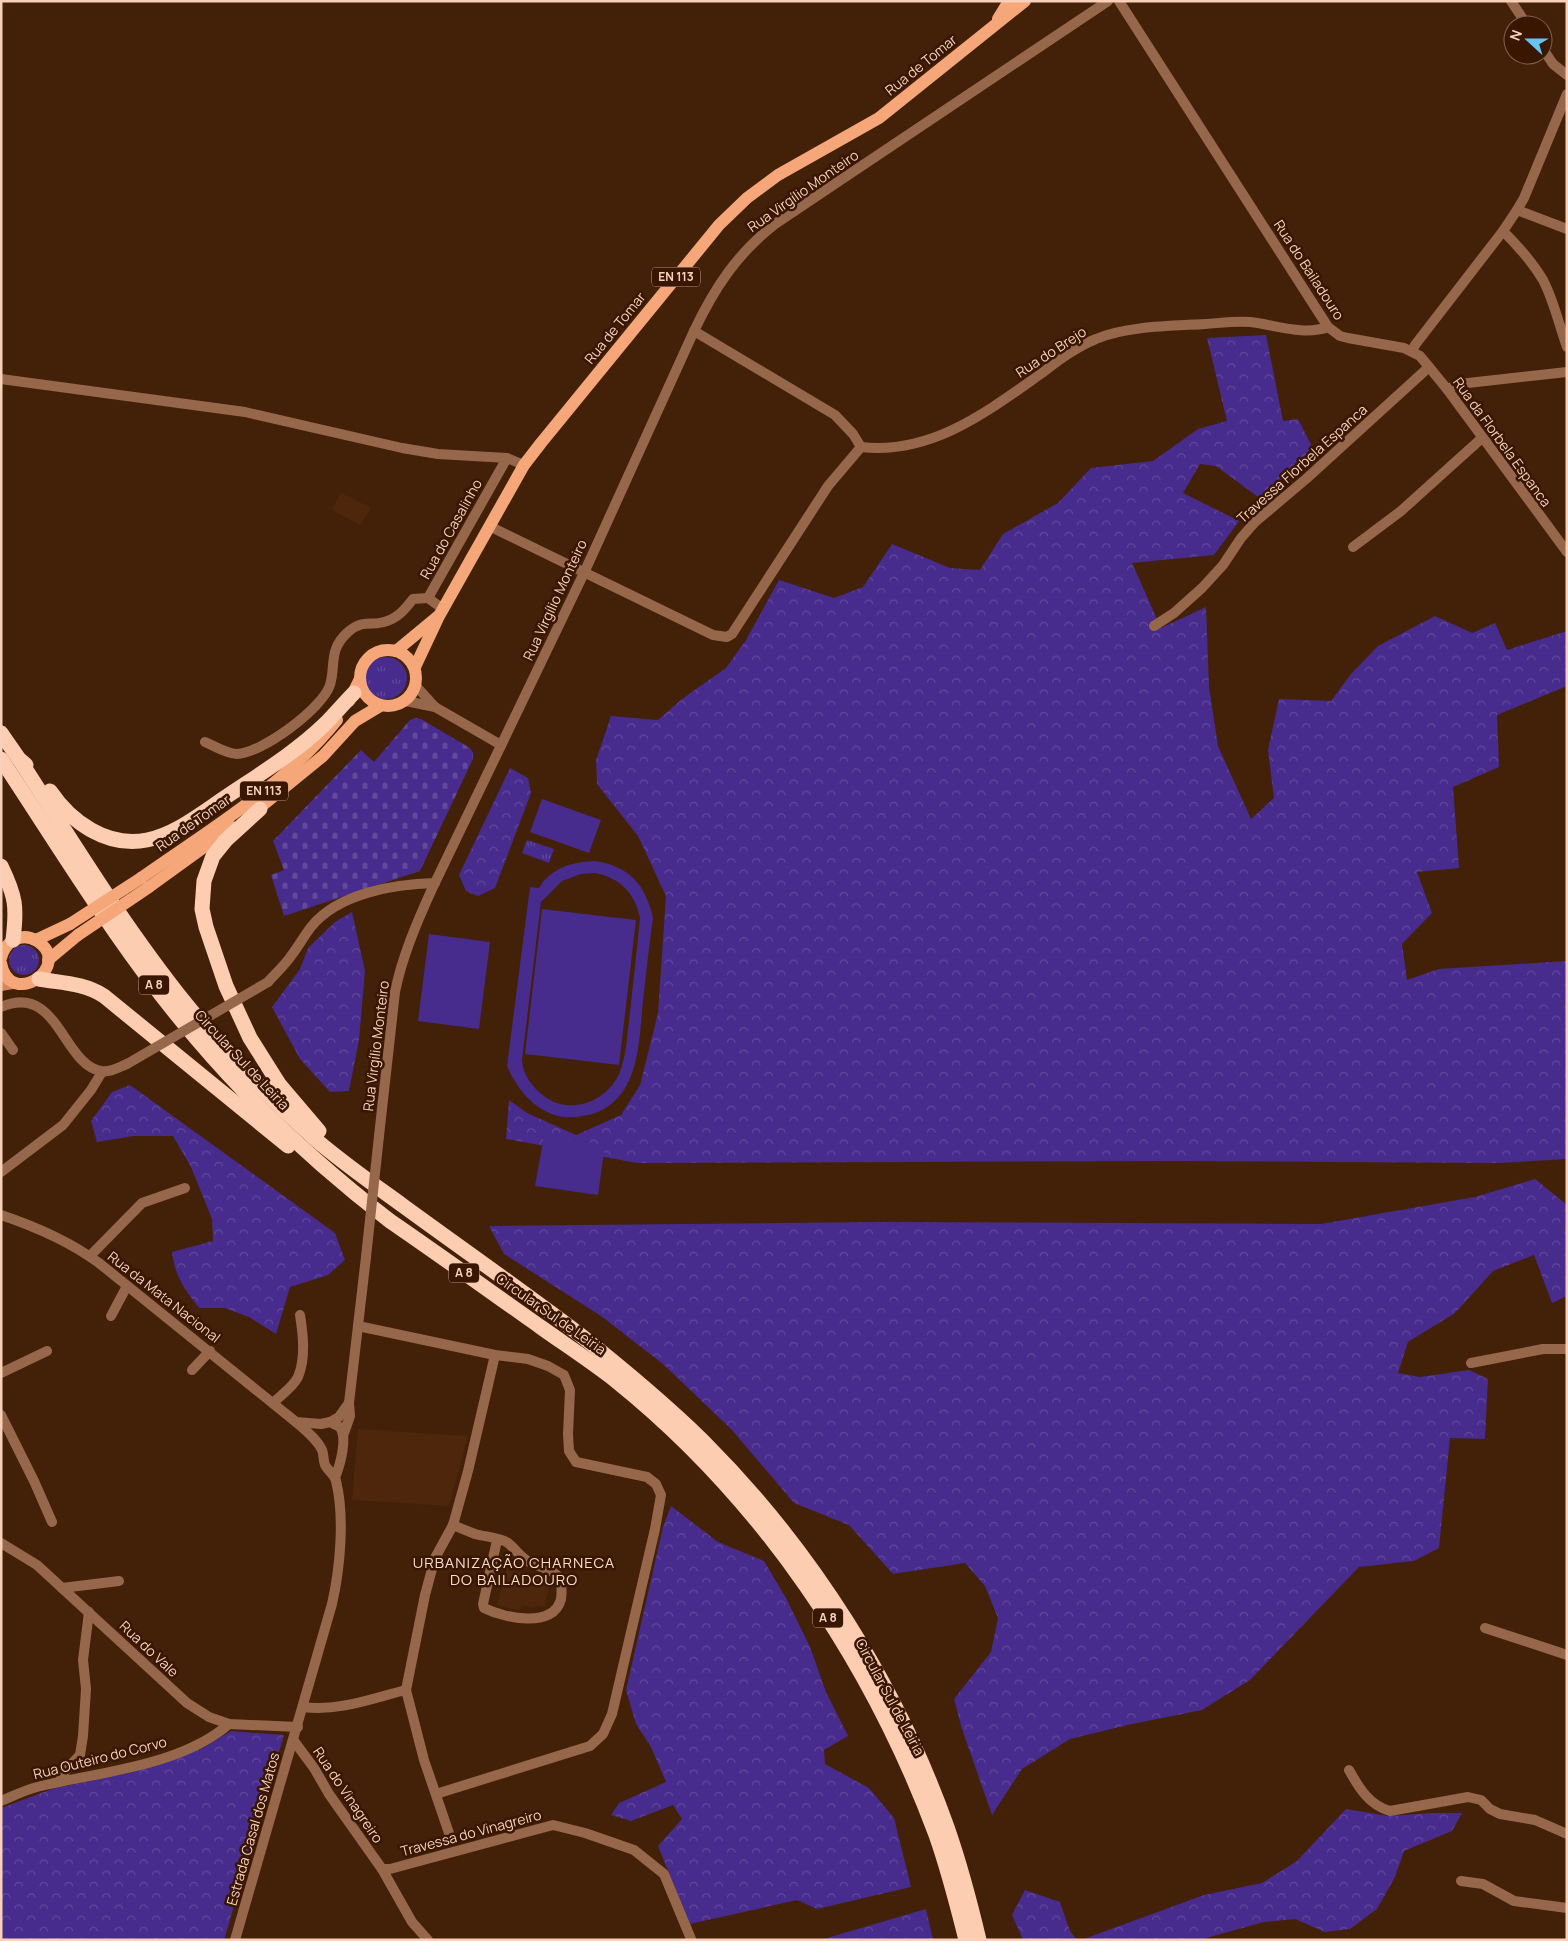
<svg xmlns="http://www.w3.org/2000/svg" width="1568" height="1941" font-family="Manrope,sans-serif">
  <defs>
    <pattern id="grass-tufts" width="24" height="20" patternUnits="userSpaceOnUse" patternTransform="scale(1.25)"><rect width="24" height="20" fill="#472b8d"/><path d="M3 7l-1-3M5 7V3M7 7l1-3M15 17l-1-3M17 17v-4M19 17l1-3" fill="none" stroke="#62499b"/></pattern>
    <pattern id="forest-crowns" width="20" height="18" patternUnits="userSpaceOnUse" patternTransform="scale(1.25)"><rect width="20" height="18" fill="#472b8d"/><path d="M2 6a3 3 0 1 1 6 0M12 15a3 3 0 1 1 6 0" fill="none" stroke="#62499b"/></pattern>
    <pattern id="cemetery-stones" width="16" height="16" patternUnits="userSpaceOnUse" patternTransform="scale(1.25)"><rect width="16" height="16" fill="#472b8d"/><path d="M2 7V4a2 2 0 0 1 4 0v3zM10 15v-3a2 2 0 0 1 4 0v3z" fill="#62499b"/></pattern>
  </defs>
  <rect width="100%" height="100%" fill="#432008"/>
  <g fill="#4e260b">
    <polygon points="341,493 371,508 360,525 332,510"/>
    <polygon points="358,1429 468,1436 449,1506 352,1500"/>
    <polygon points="507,1569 551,1580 544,1608 536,1605 535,1608 522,1605 520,1611 497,1605"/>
  </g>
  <g fill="url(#grass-tufts)">
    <circle cx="386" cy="678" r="21"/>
    <polygon points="527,840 554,849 549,863 522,853"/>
    <circle cx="24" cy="960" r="15"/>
  </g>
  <g fill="url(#forest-crowns)">
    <polygon points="1266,335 1283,421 1298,419 1317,456 1265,502 1216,466 1200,464 1183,493 1239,521 1214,555 1132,563 1161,628 1206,607 1209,687 1218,746 1251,819 1274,798 1268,750 1279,699 1331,701 1351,674 1378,646 1435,616 1472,633 1495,623 1507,650 1567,631 1567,686 1497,715 1499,767 1453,787 1459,868 1417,872 1432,913 1402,944 1407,980 1439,969 1567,961 1567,1159 1500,1163 1175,1161 637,1163 506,1139 509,1100 527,1113 576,1135 621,1115 640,1085 658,1013 666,896 638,836 597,784 596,760 611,716 658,720 682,699 726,668 746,640 779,580 834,598 863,587 892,544 950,568 980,570 1003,534 1058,503 1091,468 1153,461 1198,429 1227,421 1207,338"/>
    <polygon points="510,768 528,778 531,793 495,888 478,896 466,891 459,875"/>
    <polygon points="352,912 365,971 359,1040 349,1091 330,1092 300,1059 272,1007 300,969 308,948 335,922"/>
    <path d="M 130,1085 L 335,1233 L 345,1260 L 328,1275 L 290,1287 L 276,1334 L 249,1317 L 225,1308 L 199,1308 C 184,1288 175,1277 172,1252 L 213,1241 L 212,1219 L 191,1167 L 173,1136 L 133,1136 L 97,1142 L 91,1121 L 112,1092 Z"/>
    <polygon points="1535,1179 1567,1205 1567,1296 1552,1303 1534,1255 1493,1271 1455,1313 1408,1342 1398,1373 1420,1377 1469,1370 1488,1379 1485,1439 1450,1438 1439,1548 1414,1561 1359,1567 1250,1680 1202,1710 1132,1724 1070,1739 1022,1769 992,1815 962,1729 954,1699 991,1652 998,1618 985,1586 965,1563 893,1574 849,1525 794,1503 732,1430 663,1364 601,1316 504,1254 489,1226 881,1222 1321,1224 1475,1197"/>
    <polygon points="671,1506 718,1542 764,1561 786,1598 810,1647 826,1692 848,1736 824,1750 825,1764 869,1788 894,1818 911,1887 817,1909 797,1900 690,1924 658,1846 682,1819 673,1805 631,1821 611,1815 619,1803 666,1782 651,1747 636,1724 626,1690 663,1527"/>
    <polygon points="231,1731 284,1735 224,1940 1,1940 1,1808 52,1789 133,1772 165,1762 203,1748"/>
    <polygon points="1346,1809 1389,1816 1431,1813 1462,1813 1452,1831 1404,1851 1395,1877 1377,1909 1350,1929 1325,1932 1295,1919 1264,1922 1199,1940 1081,1940 1204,1895 1262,1883 1297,1861"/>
    <polygon points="1025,1890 1060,1902 1070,1931 1077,1940 1023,1940 1012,1915"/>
    <polygon points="926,1909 933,1940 820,1940"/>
  </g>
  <polygon fill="url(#cemetery-stones)" points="416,718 421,719 470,748 473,753 473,759 420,871 284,916 271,875 284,870 273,841 361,750 374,762 410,720"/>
  <g fill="#472b8d" fill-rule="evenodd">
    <polygon points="542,799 601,820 589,853 530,832"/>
    <path d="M 595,861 C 629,866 646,885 653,918 C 649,946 646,974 643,1001 C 639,1040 640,1094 598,1112 C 587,1116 576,1118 564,1117 C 537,1114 517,1090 507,1066 L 530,887 L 539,888 C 552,867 572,862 595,861 ZM 595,873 C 620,878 635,893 640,918 C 637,950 633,982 630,1013 C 627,1033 627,1055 619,1074 C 608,1098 578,1113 552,1101 C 537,1093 523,1078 522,1060 L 541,902 L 562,881 L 581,874 Z"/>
    <polygon points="542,909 636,920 619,1065 525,1054"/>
    <polygon points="429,934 490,942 479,1029 418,1021"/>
    <polygon points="544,1136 605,1145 598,1195 535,1186"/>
  </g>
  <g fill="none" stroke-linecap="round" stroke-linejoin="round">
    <g stroke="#96674b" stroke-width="10">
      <polyline points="1511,1 1527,25"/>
      <polyline points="1543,49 1553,64 1567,75"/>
      <polyline points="1517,210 1567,229"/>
      <path d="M 1503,231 C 1517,245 1533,263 1543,280 C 1554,301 1559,325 1567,347"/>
      <polyline points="1,379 245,412 402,448 438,454 507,458 524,465"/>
      <polyline points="1447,389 1459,384 1567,372"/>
      <path d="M 861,447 C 932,455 988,411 1042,373 C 1059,360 1076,347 1096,339 C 1126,326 1172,326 1205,324 C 1220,323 1235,321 1250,322 C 1276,325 1304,336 1328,327"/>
      <polyline points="489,526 713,635 727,637 732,634 828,486 861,447 853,434 835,415 694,331"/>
      <polyline points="1353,547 1401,511 1482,438"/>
      <polyline points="443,609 428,598 507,458"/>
      <polyline points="1154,626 1174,613 1202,588 1223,565 1241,538 1255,522 1306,479 1429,367"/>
      <polyline points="416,686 435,707"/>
      <polyline points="406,701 435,707 501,745"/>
      <path d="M 205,742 C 214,746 227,754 237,754 C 262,753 322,709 330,685 C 336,665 328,650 348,632 C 364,618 373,627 387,621 C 399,617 406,608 413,599 L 428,598"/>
      <path d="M 268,982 C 276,973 285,965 291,956 C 298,947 304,936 311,927 C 338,893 395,884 435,883"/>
      <path d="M 1,1007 C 58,982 62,1064 101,1071 C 110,1073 119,1067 127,1064"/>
      <polyline points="1,1033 13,1050"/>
      <path d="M 379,1136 L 395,992 C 402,957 417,922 432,889 L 584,573 L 694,331 C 715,287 737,254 775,224 L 1108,1"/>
      <polyline points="1,1172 63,1125 91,1090 102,1072"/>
      <polyline points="90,1256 142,1203 185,1188"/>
      <polyline points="111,1316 127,1286"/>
      <polyline points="358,1326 495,1355 528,1359 548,1366 564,1375 570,1390 568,1434 569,1451 576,1462 647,1477 656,1484 661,1495 655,1529 612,1714 603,1734 590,1746 436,1794"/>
      <polyline points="1471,1363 1543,1349 1567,1349"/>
      <polyline points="192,1370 210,1351"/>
      <polyline points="1,1373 47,1351"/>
      <path d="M 274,1402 C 281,1395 294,1386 298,1377 C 306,1358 303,1334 300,1315"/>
      <polyline points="1,1415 34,1481 52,1522"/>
      <polyline points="330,1422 339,1417 349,1403"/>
      <polyline points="344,1433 350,1416 349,1403 366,1257"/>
      <path d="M 453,1525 C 460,1528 467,1531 475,1534 C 485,1537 499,1537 508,1543 C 517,1550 519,1557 531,1563 C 539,1567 552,1569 558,1576 C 562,1583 562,1592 561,1599 C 554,1629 504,1618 484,1608 L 483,1604 L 497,1540"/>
      <polyline points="1,1543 37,1565 187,1703 209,1717 229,1724 298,1727"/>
      <polyline points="62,1588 119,1581"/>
      <polyline points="1485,1628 1567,1655"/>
      <polyline points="406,1690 425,1595 435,1558 453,1525 468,1471 495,1355"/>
      <path d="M 303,1707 C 338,1712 373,1698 406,1690 L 424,1760 L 451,1839"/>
      <polyline points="294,1741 314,1768 329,1794 382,1869 412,1922 428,1940"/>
      <path d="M 1349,1770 C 1359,1788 1369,1805 1390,1811 L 1468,1797 L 1481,1800 L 1490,1809 L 1500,1814 L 1535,1820 L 1567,1834"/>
      <polyline points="59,1782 66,1770 80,1755 83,1736 86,1689 83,1660 89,1612"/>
      <path d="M 1,1801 C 13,1796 25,1790 37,1787 C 99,1772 181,1766 229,1724"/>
      <polyline points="382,1869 390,1869 553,1825 585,1833 634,1850 664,1874 691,1939"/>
      <polyline points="1461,1881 1483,1884 1514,1901 1567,1908"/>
    </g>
    <g stroke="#96674b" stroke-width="10">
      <polyline points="1119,1 1328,327 1340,336 1348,338 1404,348 1420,356 1447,389 1567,552"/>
      <polyline points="1412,351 1415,345 1503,231 1517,210 1524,198 1567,94"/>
      <path d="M 1,1215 C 37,1227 69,1241 99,1263 L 296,1422 C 305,1430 317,1439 322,1450 C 324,1454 323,1460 325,1465 C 328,1471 335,1475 336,1481 C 345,1517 340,1569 332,1604 L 235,1940"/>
      <path d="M 296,1422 L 321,1424 L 330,1422 L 340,1427 C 348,1438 340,1465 335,1478"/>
    </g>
    <polyline stroke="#d3875a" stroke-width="10" points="1,986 18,983"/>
    <g stroke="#f6a779" stroke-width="12">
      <polyline points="998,19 1009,1"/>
      <circle cx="388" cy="678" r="28"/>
      <polyline points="396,651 437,617"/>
      <polyline points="415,667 439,616 524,465 541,443 719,225 747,198 778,175 879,118 1025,1"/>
      <polyline points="349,701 360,679"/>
      <polyline points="253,813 323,756 355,721 380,706"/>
      <path d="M 141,878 C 209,830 284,786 337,720"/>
      <polyline points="149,887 232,827"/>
      <polyline points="36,940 70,924"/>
      <path d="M 1,958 C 5,942 21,931 37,941 C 75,965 10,1011 1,963"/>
      <polyline points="48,960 78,935"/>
    </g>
    <g stroke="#fdcdb2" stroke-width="15">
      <polyline points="1,733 19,759 26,765"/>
      <path d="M 1,759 C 64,854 123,953 197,1039 C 254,1106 320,1167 390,1221 C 441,1256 491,1292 542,1328 C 566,1345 592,1362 615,1380 C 762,1498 871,1660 936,1835 C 948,1869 957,1904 966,1940"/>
      <path d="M 19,759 C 72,841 124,927 186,1004 C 225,1052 269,1098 315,1139 C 343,1163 373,1184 402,1205 C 461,1248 521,1290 579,1334 C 622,1368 664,1403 703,1441 C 811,1549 896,1684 947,1827 C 960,1864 970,1902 979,1940"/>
      <path d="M 50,791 C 71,822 107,848 147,840 C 173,835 198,816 220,801 C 255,777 294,754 325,724 C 335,714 344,703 354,693"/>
      <polyline points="260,809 226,840 213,856 204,881 202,909 206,927 226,986 250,1038 279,1084 319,1131"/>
      <path d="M 1,866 C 16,897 17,907 13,940"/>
      <path d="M 39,979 C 61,983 84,983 104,996 L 288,1146"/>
    </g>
    <g stroke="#96674b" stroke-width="10">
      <polyline points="127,1064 268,982"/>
      <polyline points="366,1257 379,1136"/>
    </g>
    <g stroke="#f6a779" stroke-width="12">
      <polyline points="70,924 141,878"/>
      <polyline points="78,935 149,887"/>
    </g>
  </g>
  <g text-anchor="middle" stroke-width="5" stroke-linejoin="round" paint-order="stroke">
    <g fill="#381600" stroke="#bf9983" stroke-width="1">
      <rect x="652" y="267.5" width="48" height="19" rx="4"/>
      <rect x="240" y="781.5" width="48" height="19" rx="4"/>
      <rect x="139" y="975.5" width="30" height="19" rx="4"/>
      <rect x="449" y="1263.5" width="30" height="19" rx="4"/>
      <rect x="813" y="1608.5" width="30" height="19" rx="4"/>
    </g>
    <g font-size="12" font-weight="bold" fill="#f9d1bb">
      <text x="676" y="281">EN 113</text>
      <text x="264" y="795">EN 113</text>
      <text x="154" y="989">A 8</text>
      <text x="464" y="1277">A 8</text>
      <text x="828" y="1622">A 8</text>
    </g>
    <g font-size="14" fill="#f9d1bb" stroke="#381600">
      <text transform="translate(921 65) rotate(-39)" y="5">Rua de Tomar</text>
      <text transform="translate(803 191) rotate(-35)" y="5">Rua Virgílio Monteiro</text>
      <text transform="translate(1309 270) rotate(57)" y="5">Rua do Bailadouro</text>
      <text transform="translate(615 328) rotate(-51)" y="5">Rua de Tomar</text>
      <text transform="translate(1051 352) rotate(-33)" y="5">Rua do Brejo</text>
      <text transform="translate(1502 442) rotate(54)" y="5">Rua da Florbela Espanca</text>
      <text transform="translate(1302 464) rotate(-42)" y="5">Travessa Florbela Espanca</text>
      <text transform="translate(451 529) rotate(-61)" y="5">Rua do Casalinho</text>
      <text transform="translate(555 600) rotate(-65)" y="5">Rua Virgílio Monteiro</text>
      <text transform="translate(193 823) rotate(-35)" y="5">Rua de Tomar</text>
      <text transform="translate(376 1046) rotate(-83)" y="5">Rua Virgílio Monteiro</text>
      <text transform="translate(242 1060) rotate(47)" y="5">Circular Sul de Leiria</text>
      <text transform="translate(164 1297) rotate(38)" y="5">Rua da Mata Nacional</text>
      <text transform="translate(551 1314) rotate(35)" y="5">Circular Sul de Leiria</text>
      <text transform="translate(149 1649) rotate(43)" y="5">Rua do Vale</text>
      <text transform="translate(890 1697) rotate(62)" y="5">Circular Sul de Leiria</text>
      <text transform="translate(100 1758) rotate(-14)" y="5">Rua Outeiro do Corvo</text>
      <text transform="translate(348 1795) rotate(56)" y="5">Rua do Vinagreiro</text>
      <text transform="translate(253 1829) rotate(-74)" y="5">Estrada Casal dos Matos</text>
      <text transform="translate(471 1833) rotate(-15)" y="5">Travessa do Vinagreiro</text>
    </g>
    <g font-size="15" letter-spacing="1" fill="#fbdbc9" stroke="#381600">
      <text x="514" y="1568">URBANIZAÇÃO CHARNECA<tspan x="514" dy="17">DO BAILADOURO</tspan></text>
    </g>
  </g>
  <rect width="1568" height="1941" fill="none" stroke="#f9d1bb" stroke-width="5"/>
  <g transform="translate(1528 40) rotate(291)"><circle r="24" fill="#381600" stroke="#85614b"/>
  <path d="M0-4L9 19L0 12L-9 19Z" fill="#67c4f0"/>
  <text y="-8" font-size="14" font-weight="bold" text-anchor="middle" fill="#f9d1bb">N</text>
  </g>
</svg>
